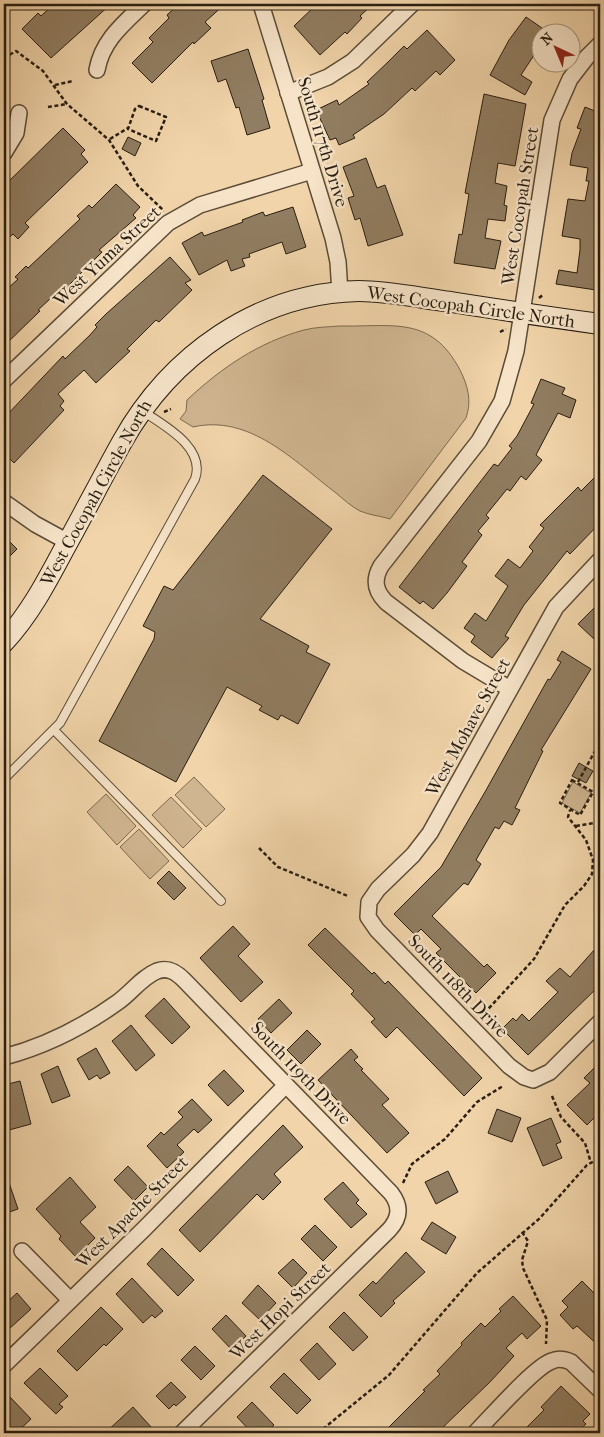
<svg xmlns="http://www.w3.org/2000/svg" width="604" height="1437" font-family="'IM FELL French Canon',serif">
  <rect width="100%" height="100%" fill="#f1d4aa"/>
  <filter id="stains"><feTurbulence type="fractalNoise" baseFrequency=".004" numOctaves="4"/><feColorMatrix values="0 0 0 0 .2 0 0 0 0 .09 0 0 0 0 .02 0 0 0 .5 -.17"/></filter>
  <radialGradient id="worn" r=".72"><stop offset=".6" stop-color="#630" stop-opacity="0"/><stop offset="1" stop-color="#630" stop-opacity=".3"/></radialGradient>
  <g fill="#cfb590" stroke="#7c6a50">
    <path d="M 339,326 C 393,327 431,315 460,370 C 468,386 472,401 466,418 L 390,519 C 381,516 369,515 360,511 C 352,507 343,499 336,493 C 294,461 250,414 193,427 L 180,419 L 186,411 L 187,400 C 221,368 259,342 304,330 C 315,327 328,327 339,326 Z"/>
    <polygon points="194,777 225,809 206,827 175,795"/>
    <polygon points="573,782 591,793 580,813 562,803"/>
    <polygon points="106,794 136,826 117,845 87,812"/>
    <polygon points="171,797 202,829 183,848 152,815"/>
    <polygon points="139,829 169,861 150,879 120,847"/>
  </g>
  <g fill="#917d61" stroke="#291e11">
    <polygon points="54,4 111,4 51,58 22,29 38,13 41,16"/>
    <polygon points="179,4 225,4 205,22 211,28 194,44 193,42 152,83 132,63 153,42 149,38 169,18 167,15"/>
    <polygon points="317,4 373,4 360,16 362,18 347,34 345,32 320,55 294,26"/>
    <polygon points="526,17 542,28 542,43 521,75 532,82 525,95 490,75 509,40"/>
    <polygon points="427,30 455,60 440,75 436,71 415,91 412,88 384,114 353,135 355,138 339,145 336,138 330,140 316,110 337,100 339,105 369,84 367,82 388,62 404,46 407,49"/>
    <polygon points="248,49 264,99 262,100 270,128 247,135 239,107 236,108 226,79 218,82 211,61"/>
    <polygon points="484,94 526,104 515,166 498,163 495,183 507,186 504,205 507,206 505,221 488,219 485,238 501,241 495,269 454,263 459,234 462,235 469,194 465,193"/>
    <polygon points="585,107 600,113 600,264 596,290 556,284 559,270 577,273 580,250 580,239 562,236 568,199 585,201 589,181 586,181 588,168 570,165 572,153 581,129 577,128"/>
    <polygon points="63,128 85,150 81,154 88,162 25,223 29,227 18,239 13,234 4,242 4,186"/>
    <polygon points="128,137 141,143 135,156 122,149"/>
    <polygon points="366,158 377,188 385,185 403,235 368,246 360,218 355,220 348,198 354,196 343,167"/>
    <polygon points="116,184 140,207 133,215 136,218 99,250 102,252 66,288 64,286 38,310 40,311 4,346 4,292 18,279 15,277 26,266 28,268 80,219 77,216 89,205 92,208"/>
    <polygon points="293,207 306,247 286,254 282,242 249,254 250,257 242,259 245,266 231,271 227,260 199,275 182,243 202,232 204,236 243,222 242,220 263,212 265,216"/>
    <polygon points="170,257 191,280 185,283 192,290 159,322 156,320 127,349 130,351 96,383 84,370 58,394 64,401 60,406 64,410 14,463 4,453 4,418 63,356 65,359 90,335 97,327 95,325 106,314"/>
    <polygon points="541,379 565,388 562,394 576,400 570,418 558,413 536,455 542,460 526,480 521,476 510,491 507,489 486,515 489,518 478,531 482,535 462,562 467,566 447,593 433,609 423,601 420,604 399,587 494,464 498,466 512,448 509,446 517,436 534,404 531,403"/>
    <polygon points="600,472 600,523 570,554 567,551 524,605 505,636 509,638 492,658 471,642 475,636 464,628 475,613 486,621 508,586 495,576 508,559 520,568 533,551 529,547 544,528 540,525 578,487 581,491"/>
    <polygon points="263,475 332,529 260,619 309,646 306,652 330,664 298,724 281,715 278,720 259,710 262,706 227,687 176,782 99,741 154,639 155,632 143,626 164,586 173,590"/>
    <polygon points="4,536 17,549 4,562"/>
    <polygon points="600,602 600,633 594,639 578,624"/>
    <polygon points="562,651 591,669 541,750 543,751 515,808 520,810 512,825 504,821 499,829 495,827 476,860 481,864 468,885 464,883 432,916 484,967 487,964 496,973 476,993 436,953 441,949 421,929 415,935 394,914 441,867 485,792 548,679 550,680 561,662 557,660"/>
    <polygon points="579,763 593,771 586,783 572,776"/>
    <polygon points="169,871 186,888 174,900 157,883"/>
    <polygon points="233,926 250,944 238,956 263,982 241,1002 200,958"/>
    <polygon points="325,928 372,974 374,972 385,984 388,981 482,1078 464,1096 397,1027 386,1038 371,1022 375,1019 351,994 354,991 308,945"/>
    <polygon points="595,949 600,954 600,985 528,1055 502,1029 513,1018 516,1021 522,1014 529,1021 558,992 546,981 560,968 570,977"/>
    <polygon points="164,998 190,1027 172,1044 145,1016"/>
    <polygon points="279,999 292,1013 271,1033 258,1019"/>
    <polygon points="131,1025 155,1055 136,1071 112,1041"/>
    <polygon points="307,1030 321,1044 301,1064 287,1050"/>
    <polygon points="96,1048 110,1073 100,1079 97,1075 89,1080 77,1059"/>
    <polygon points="351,1049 358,1057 354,1060 363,1069 361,1070 389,1099 382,1105 409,1133 387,1153 318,1080"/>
    <polygon points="600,1062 600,1112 587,1125 567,1105 590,1083 584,1078"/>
    <polygon points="58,1066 70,1096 52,1103 41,1074"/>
    <polygon points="224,1070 244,1091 228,1106 208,1085"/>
    <polygon points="20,1081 31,1124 9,1130 4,1109 4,1085"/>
    <polygon points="192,1099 212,1120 198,1133 194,1129 177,1145 184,1152 167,1168 147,1146 161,1132 164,1135 183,1117 178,1112"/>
    <polygon points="497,1109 521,1118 512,1142 488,1133"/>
    <polygon points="551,1118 561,1142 556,1144 562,1158 543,1166 527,1128"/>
    <polygon points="283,1125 303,1147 274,1174 281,1182 263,1200 257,1194 200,1252 179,1230"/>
    <polygon points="128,1166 148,1187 134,1201 114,1180"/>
    <polygon points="448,1171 458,1192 436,1204 425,1182"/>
    <polygon points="4,1174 6,1174 18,1209 4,1214"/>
    <polygon points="70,1177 96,1207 80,1222 95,1238 76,1257 59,1239 61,1236 36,1209"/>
    <polygon points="343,1182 359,1200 356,1203 367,1214 351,1228 324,1199"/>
    <polygon points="432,1222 456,1237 446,1254 421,1239"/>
    <polygon points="315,1225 337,1247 323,1261 301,1239"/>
    <polygon points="162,1248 194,1280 178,1296 147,1264"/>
    <polygon points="406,1252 425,1272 393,1301 395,1303 381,1317 359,1295 373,1281 376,1284"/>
    <polygon points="293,1259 307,1273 293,1288 278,1273"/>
    <polygon points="132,1278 163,1311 155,1318 152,1315 143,1323 116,1294"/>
    <polygon points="582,1281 600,1299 600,1347 577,1326 573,1329 560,1315 568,1307 562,1301"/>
    <polygon points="258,1285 276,1303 260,1320 242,1303"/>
    <polygon points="17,1293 31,1309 9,1329 4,1324 4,1305"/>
    <polygon points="513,1296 541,1326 527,1339 522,1333 506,1348 514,1356 490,1382 437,1433 383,1433 425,1391 423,1390 440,1374 437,1371 462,1345 461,1343 481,1323 485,1327 501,1311 499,1309"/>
    <polygon points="101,1307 123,1329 106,1346 104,1344 77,1371 57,1351"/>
    <polygon points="344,1312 368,1337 353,1351 329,1327"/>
    <polygon points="226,1315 246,1336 232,1350 212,1329"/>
    <polygon points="317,1343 336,1364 319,1380 300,1360"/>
    <polygon points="195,1346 215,1366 201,1380 181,1360"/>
    <polygon points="40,1368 68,1396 59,1404 63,1407 56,1414 24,1383"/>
    <polygon points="284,1373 311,1400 297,1414 270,1387"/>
    <polygon points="171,1382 186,1397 176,1406 174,1404 169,1409 156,1396"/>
    <polygon points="561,1386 590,1414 583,1421 586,1424 577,1433 521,1433 544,1410 541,1407"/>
    <polygon points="10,1397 31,1419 16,1433 11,1433 4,1426 4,1402"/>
    <polygon points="252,1402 274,1425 265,1433 252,1433 237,1417"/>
    <polygon points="133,1407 152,1428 146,1433 105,1433"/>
  </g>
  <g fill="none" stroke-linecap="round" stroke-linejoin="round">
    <defs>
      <g id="lane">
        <polyline points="54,730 221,901"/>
        <path d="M 4,779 L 60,723 L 195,479 C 206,448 165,426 144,412"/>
      </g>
      <g id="street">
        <polyline points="261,4 333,238 338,262 340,293"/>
        <path d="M 97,70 C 102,41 123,24 144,4"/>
        <polyline points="288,93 328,77 353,61 412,4"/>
        <polyline points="4,153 16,133 19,113"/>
        <polyline points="4,380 168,223 200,205 312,171"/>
        <polyline points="4,502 35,524 68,542"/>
        <polyline points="600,560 556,607 430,833 413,855 378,889 369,902 368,917 377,930 509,1066 524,1077 533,1080 550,1072 600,1022"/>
        <path d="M 510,689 L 463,661 L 386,602 C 375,591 373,580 381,566 L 479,441 L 502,401 L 516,351 L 552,120 L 570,79 L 587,57 L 600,44"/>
        <path d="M 4,1057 C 46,1046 83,1027 118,1002 C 131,993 142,977 157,971 C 168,967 176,972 184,980 L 391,1193 C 401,1206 400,1218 389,1230 L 182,1433"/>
        <polyline points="22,1251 70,1300"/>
        <polyline points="4,1365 144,1229 286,1085"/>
        <path d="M 475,1433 C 490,1418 535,1366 552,1361 C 558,1358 564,1359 571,1362 L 600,1390"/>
      </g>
      <path id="secondary" d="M 4,642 C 29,615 46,583 63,551 C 83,515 102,478 122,442 C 170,356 257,293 359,291 C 389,291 420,298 451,302 C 501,310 550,317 600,324"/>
    </defs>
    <use href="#lane" stroke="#5b4c37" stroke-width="10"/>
    <use href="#street" stroke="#5b4c37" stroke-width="18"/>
    <use href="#secondary" stroke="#291e11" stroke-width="22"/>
    <g stroke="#291e11" stroke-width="2.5" stroke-dasharray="4 2.5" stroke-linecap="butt">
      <polyline points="4,58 16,51 43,71 67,104 109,140 138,186 164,211"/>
      <polyline points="55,85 73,81"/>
      <polygon points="139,106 166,117 156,141 128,129 135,109"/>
      <polyline points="48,107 67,104"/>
      <polyline points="110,139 128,128"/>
      <polyline points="539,298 544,294"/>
      <polyline points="500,332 506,329"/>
      <polyline points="164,412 171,409"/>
      <polygon points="572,780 593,792 580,815 560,803"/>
      <polyline points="578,782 600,742"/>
      <polyline points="576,826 600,822"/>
      <polyline points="259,848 278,867 348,896"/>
      <polyline points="480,1018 534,959 565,905 584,886 592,874 593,860 586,840 568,817 570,810"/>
      <polyline points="552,1096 561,1117 585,1143 591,1163"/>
      <polyline points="403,1183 412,1164 445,1139 477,1102 503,1086"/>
      <polyline points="522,1232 528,1241 522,1260 523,1268 547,1320 546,1344"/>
      <polyline points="318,1433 389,1375 477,1273 540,1218 587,1165 600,1158"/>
    </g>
    <use href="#lane" stroke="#f6e3c8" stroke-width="8"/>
    <use href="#street" stroke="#f6e3c8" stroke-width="15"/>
    <use href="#secondary" stroke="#f6e3c8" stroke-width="20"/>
  </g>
  <g text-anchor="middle" stroke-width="4.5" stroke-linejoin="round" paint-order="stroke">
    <g font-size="18" fill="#291e11" stroke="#f6e3c8">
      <text transform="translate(323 142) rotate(73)" y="6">South 117th Drive</text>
      <text transform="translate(520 206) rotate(-81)" y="6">West Cocopah Street</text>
      <text transform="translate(107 256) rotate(-43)" y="6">West Yuma Street</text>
      <text transform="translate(471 307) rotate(8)" y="6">West Cocopah Circle North</text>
      <text transform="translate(96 493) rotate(-61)" y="6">West Cocopah Circle North</text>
      <text transform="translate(468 727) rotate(-61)" y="6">West Mohave Street</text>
      <text transform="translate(458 986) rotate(46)" y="6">South 118th Drive</text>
      <text transform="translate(301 1073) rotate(46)" y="6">South 119th Drive</text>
      <text transform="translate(132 1212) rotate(-45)" y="6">West Apache Street</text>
      <text transform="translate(280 1311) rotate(-44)" y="6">West Hopi Street</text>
    </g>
  </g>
  <rect width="604" height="1437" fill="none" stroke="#f1d4aa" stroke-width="20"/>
  <rect x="5" y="5" width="594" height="1427" fill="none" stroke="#291e11" stroke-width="2.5"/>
  <rect x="10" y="10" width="584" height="1417" fill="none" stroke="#291e11"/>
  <g transform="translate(556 48) rotate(316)"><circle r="24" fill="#f6e3c8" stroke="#a4947f"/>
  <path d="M0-4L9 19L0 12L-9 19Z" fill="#8f2418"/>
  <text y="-8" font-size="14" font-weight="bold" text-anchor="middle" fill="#291e11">N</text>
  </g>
  <rect width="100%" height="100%" filter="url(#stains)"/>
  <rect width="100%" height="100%" fill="url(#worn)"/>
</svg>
